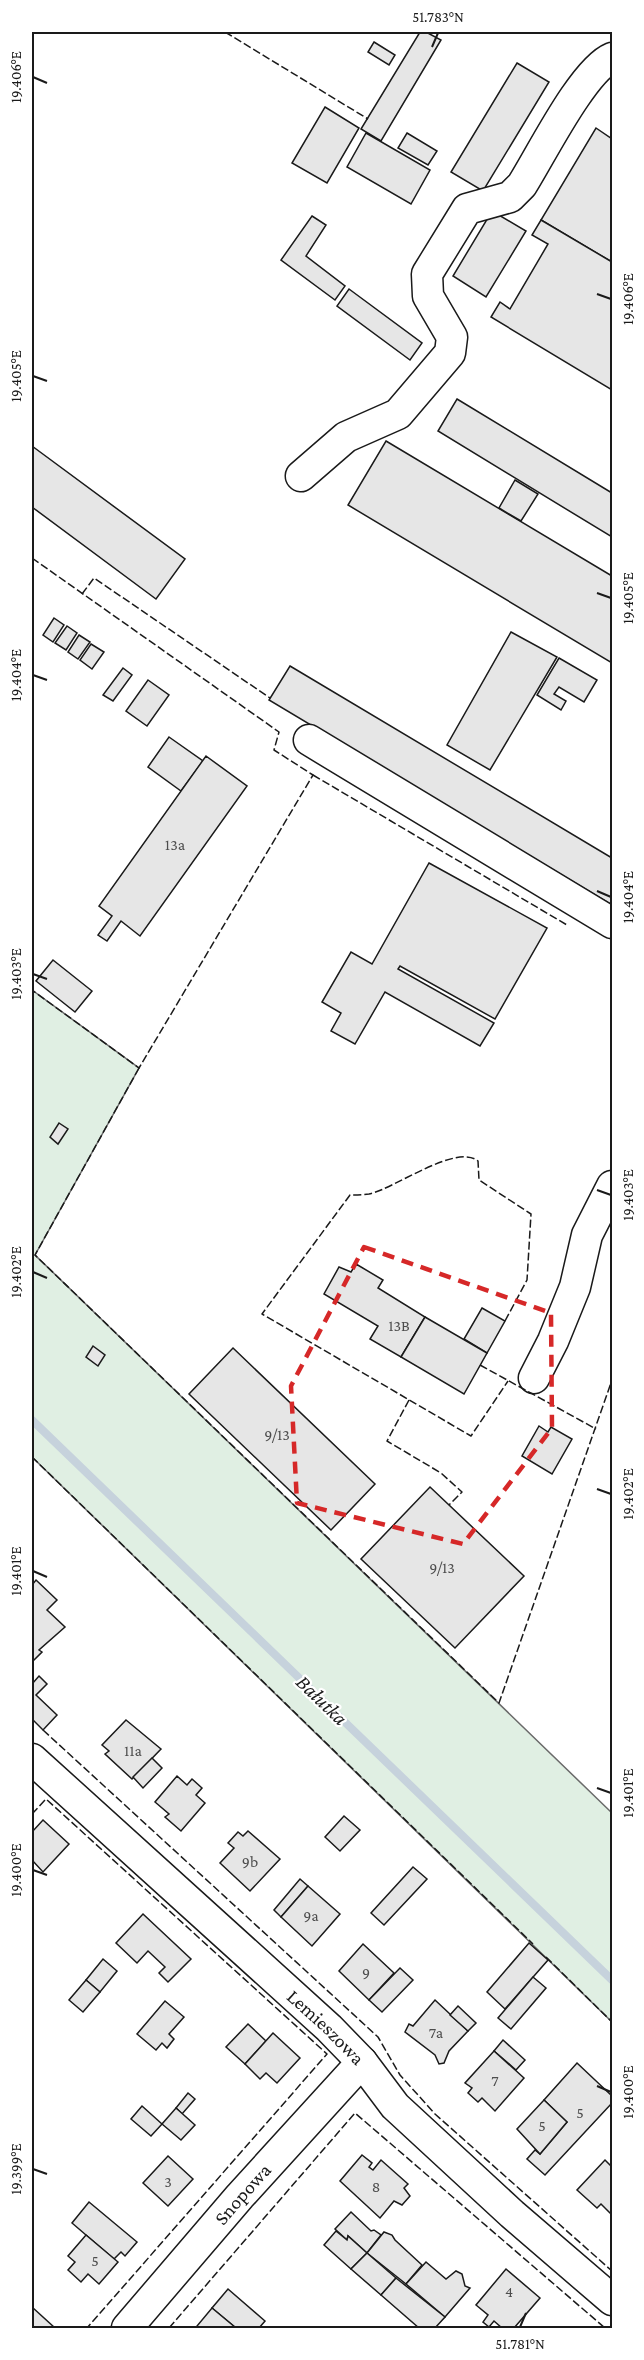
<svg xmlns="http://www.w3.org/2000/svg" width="644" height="2360" font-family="'Crimson Pro',serif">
  <rect width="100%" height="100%" fill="#fff"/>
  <polygon fill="#e0efe3" stroke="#6a6a6a" stroke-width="1.5" points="32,990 139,1068 35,1255 612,1813 612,2022 32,1457"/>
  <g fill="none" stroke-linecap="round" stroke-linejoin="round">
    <polyline stroke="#c6d2dc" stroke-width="8" points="32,1420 612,1980"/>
  </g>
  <g fill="#e6e6e6" stroke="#1a1a1a" stroke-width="1.5">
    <polygon points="420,32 426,32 441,40 381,141 361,129"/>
    <polygon points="374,42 395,55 389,65 368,52"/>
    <polygon points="517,63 549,82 483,191 451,172"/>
    <polygon points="325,107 359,128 327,183 292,163"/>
    <polygon points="596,128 612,139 612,262 541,220"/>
    <polygon points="366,133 430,170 411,204 347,167"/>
    <polygon points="407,133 437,151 428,165 398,148"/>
    <polygon points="492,211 526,231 486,297 453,276"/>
    <polygon points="312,216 326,225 306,256 345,286 335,300 281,260"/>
    <polygon points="541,220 612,262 612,390 491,317 500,302 510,309 548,244 532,235"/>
    <polygon points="349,289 422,343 410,360 337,306"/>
    <polygon points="457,399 612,493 612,537 438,431"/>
    <polygon points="386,441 612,576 612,663 348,505"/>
    <polygon points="32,446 185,559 156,599 32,507"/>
    <polygon points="515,480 538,494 521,521 499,508"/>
    <polygon points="54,618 64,625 53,642 43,635"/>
    <polygon points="67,626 77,633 66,650 55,643"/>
    <polygon points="511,632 557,657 490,770 447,745"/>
    <polygon points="79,635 90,642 78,659 68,652"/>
    <polygon points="91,644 104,652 92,669 80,660"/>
    <polygon points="559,658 597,680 584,702 559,687 554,694 566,701 561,710 537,695"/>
    <polygon points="290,666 612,858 612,905 269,700"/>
    <polygon points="123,668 132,675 113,701 103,695"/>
    <polygon points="148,680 169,695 147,726 126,711"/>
    <polygon points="169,737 203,761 181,791 148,767"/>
    <polygon points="206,756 247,786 140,936 121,921 107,941 98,935 112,916 99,906"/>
    <polygon points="429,863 547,928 495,1019 400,966 398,969 494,1023 480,1046 385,992 355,1044 331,1031 341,1013 322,1002 351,952 372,964"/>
    <polygon points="53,960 92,991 75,1012 36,981"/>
    <polygon points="59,1123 68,1129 58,1144 50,1137"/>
    <polygon points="356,1264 383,1280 378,1288 425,1317 401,1357 370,1339 378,1326 324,1294 339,1267 351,1272"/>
    <polygon points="482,1308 505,1321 487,1353 464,1339"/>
    <polygon points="425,1317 487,1353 464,1394 401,1357"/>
    <polygon points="93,1346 105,1355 98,1366 86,1357"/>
    <polygon points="233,1348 375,1484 331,1530 189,1394"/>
    <polygon points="539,1426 548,1432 551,1427 572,1439 552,1474 522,1456"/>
    <polygon points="430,1487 524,1576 455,1648 361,1559"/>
    <polygon points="36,1580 57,1600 47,1610 65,1627 39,1650 42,1652 32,1662 32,1585"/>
    <polygon points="39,1676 47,1684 36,1695 57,1715 43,1730 32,1719 32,1684"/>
    <polygon points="126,1720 161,1749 132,1779 105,1754 109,1751 102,1745"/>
    <polygon points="152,1758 162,1768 143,1788 133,1777"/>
    <polygon points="177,1776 187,1785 192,1779 202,1788 196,1795 205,1803 181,1831 165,1817 169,1814 155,1802"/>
    <polygon points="344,1816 360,1830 340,1851 325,1837"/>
    <polygon points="43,1820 69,1844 43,1872 32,1860 32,1832"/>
    <polygon points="248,1831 280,1859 250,1891 220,1863 234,1848 228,1843 238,1832 243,1836"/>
    <polygon points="413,1867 427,1879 384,1925 371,1913"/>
    <polygon points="300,1879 308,1886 281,1917 274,1910"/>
    <polygon points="308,1886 340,1914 312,1946 281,1917"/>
    <polygon points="143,1914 191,1959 168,1982 159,1973 165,1967 148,1951 137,1963 116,1943"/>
    <polygon points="529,1943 548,1960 505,2009 487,1992"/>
    <polygon points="363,1944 394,1973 369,2000 339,1971"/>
    <polygon points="103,1959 117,1971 100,1992 86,1980"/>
    <polygon points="400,1968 413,1980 382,2012 369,2000"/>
    <polygon points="533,1977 546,1988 511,2029 498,2018"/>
    <polygon points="86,1980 100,1992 83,2012 69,2000"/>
    <polygon points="435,2000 468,2031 449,2051 444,2063 439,2064 435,2055 405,2032 409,2024 413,2026"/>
    <polygon points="165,2001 184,2017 169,2034 174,2039 167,2048 162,2043 156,2050 137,2034"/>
    <polygon points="458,2006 476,2023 468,2031 450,2015"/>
    <polygon points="248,2024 266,2041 245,2064 226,2047"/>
    <polygon points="273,2033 300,2058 277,2083 266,2073 260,2079 245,2064"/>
    <polygon points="503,2040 525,2060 516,2070 494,2051"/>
    <polygon points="494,2051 524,2078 495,2111 482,2098 478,2102 468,2093 472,2088 465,2083"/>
    <polygon points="577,2063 612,2096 612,2103 545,2175 527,2159 535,2150 540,2154 567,2122 544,2100"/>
    <polygon points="188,2093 195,2099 182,2114 176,2108"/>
    <polygon points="544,2100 567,2122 540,2154 517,2129"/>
    <polygon points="142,2106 162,2124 151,2136 131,2119"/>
    <polygon points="176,2108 195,2125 181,2140 162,2124"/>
    <polygon points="362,2155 372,2163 369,2167 373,2170 381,2160 408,2184 404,2188 410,2196 402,2205 394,2201 380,2218 340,2181"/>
    <polygon points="168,2156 193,2179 168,2206 143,2183"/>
    <polygon points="605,2160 612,2167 612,2215 601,2204 597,2208 577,2190"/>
    <polygon points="89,2202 137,2242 125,2256 121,2252 114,2259 72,2223"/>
    <polygon points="351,2212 371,2231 374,2230 381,2235 367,2253 348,2236 347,2240 335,2229"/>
    <polygon points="336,2231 347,2240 348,2236 367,2253 351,2269 324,2245"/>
    <polygon points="384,2232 392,2235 395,2240 422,2265 406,2284 367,2253"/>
    <polygon points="86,2235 118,2262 99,2284 88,2274 81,2282 68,2270 75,2262 68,2256"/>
    <polygon points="367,2253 396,2278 381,2295 351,2269"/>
    <polygon points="426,2262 446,2279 456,2271 462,2274 465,2286 470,2288 445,2317 406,2284"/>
    <polygon points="506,2269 540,2298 514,2328 502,2328 494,2321 489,2327 483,2322 488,2315 476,2305"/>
    <polygon points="396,2278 445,2317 435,2328 419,2328 381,2295"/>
    <polygon points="228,2289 265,2321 259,2328 236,2328 212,2308"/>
    <polygon points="32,2307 55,2328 32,2328"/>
    <polygon points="212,2308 236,2328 200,2328 197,2326"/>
  </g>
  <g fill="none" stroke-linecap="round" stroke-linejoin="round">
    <defs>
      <g id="minor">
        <path d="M 301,476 L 346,437 L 398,414 L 450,353 L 452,337 L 428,296 L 427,274 L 467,209 L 510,197 L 522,185 C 541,155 583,70 612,58"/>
        <polyline points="309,740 612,923"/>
        <polyline points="534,1378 553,1341 575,1287 587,1235 612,1186"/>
        <path id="s1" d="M 32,1759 L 329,2028 L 362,2062 L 395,2106 L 512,2214 L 612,2300"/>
        <path id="s2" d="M 127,2328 L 240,2196 L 362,2062"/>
      </g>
    </defs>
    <use href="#minor" stroke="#1a1a1a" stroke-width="33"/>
    <use href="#minor" stroke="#fff" stroke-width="30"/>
    <g stroke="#1a1a1a" stroke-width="1.5" stroke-dasharray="8 3" stroke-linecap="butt">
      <polyline points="225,32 368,119"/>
      <polyline points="32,558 279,732 274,750 313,775 139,1068 32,990"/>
      <polyline points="82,594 94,578 270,698"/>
      <polyline points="313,775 567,925"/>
      <polyline points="139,1068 35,1255 499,1703 612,1380"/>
      <path d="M 505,1321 L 527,1280 L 531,1214 L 479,1180 L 478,1161 C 456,1143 394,1189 369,1194 C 363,1195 356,1195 350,1195 L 262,1314 L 471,1436 L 508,1381"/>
      <polyline points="480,1365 596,1429"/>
      <polyline points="409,1400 387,1441 441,1473 462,1492 449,1505"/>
      <polyline points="32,1457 533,1944"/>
      <polyline points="43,1730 378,2037 400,2075 435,2114 612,2271"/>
      <polyline points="32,1814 46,1799 327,2054 87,2328"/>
      <polyline points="546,1957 612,2022"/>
      <polyline points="169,2328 355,2113 605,2328"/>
    </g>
  </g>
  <path fill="none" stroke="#d62828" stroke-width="4.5" stroke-dasharray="12 8" stroke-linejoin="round" d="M 364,1247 L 551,1313 L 552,1428 L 463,1544 L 297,1503 L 291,1386 Z"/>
  <path fill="none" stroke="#1a1a1a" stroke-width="2" d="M 432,47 L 438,33M 33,77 L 47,83M 597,294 L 611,299M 33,376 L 47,381M 597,593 L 611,598M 33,675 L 47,680M 597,891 L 611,897M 33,974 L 47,979M 597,1190 L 611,1195M 33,1272 L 47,1278M 597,1489 L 611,1494M 33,1571 L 47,1577M 597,1788 L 611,1793M 33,1870 L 47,1875M 597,2086 L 611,2092M 33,2169 L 47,2174M 520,2327 L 526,2313"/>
  <g text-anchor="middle" stroke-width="4.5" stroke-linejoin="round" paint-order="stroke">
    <g font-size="16" fill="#4d4d4d">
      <text x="175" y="850">13a</text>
      <text x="399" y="1331">13B</text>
      <text x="277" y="1440">9/13</text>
      <text x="442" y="1573">9/13</text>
      <text x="133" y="1756">11a</text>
      <text x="250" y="1867">9b</text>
      <text x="311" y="1921">9a</text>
      <text x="366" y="1978">9</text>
      <text x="436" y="2038">7a</text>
      <text x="495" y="2086">7</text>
      <text x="580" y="2118">5</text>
      <text x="542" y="2131">5</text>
      <text x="168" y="2187">3</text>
      <text x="376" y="2192">8</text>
      <text x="95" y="2266">5</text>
      <text x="509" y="2297">4</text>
    </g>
    <g font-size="20" fill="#1a1a1a" stroke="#fff">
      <text dy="7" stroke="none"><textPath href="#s1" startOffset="398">Lemieszowa</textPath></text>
      <text dy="7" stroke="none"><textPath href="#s2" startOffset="177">Snopowa</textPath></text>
    </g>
    <g font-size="21" font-style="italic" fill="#1a1a1a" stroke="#fff">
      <text transform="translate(322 1700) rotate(44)" y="7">Bałutka</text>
    </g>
  </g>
  <rect width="644" height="2360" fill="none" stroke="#ffffff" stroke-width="66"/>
  <rect x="33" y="33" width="578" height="2294" fill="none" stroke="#1a1a1a" stroke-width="2"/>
  <g font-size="15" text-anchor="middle" fill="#1a1a1a">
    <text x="438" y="22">51.783°N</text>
    <text transform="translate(16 77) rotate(-90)" y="5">19.406°E</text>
    <text transform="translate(628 299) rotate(-90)" y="5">19.406°E</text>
    <text transform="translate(16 376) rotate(-90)" y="5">19.405°E</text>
    <text transform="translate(628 598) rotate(-90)" y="5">19.405°E</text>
    <text transform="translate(16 675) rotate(-90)" y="5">19.404°E</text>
    <text transform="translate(628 897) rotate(-90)" y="5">19.404°E</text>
    <text transform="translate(16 974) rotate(-90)" y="5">19.403°E</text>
    <text transform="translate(628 1195) rotate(-90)" y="5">19.403°E</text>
    <text transform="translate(16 1272) rotate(-90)" y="5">19.402°E</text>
    <text transform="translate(628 1494) rotate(-90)" y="5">19.402°E</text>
    <text transform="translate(16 1571) rotate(-90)" y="5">19.401°E</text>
    <text transform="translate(628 1793) rotate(-90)" y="5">19.401°E</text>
    <text transform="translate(16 1870) rotate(-90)" y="5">19.400°E</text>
    <text transform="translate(628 2092) rotate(-90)" y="5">19.400°E</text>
    <text transform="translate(16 2169) rotate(-90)" y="5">19.399°E</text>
    <text x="520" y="2349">51.781°N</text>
  </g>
</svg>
